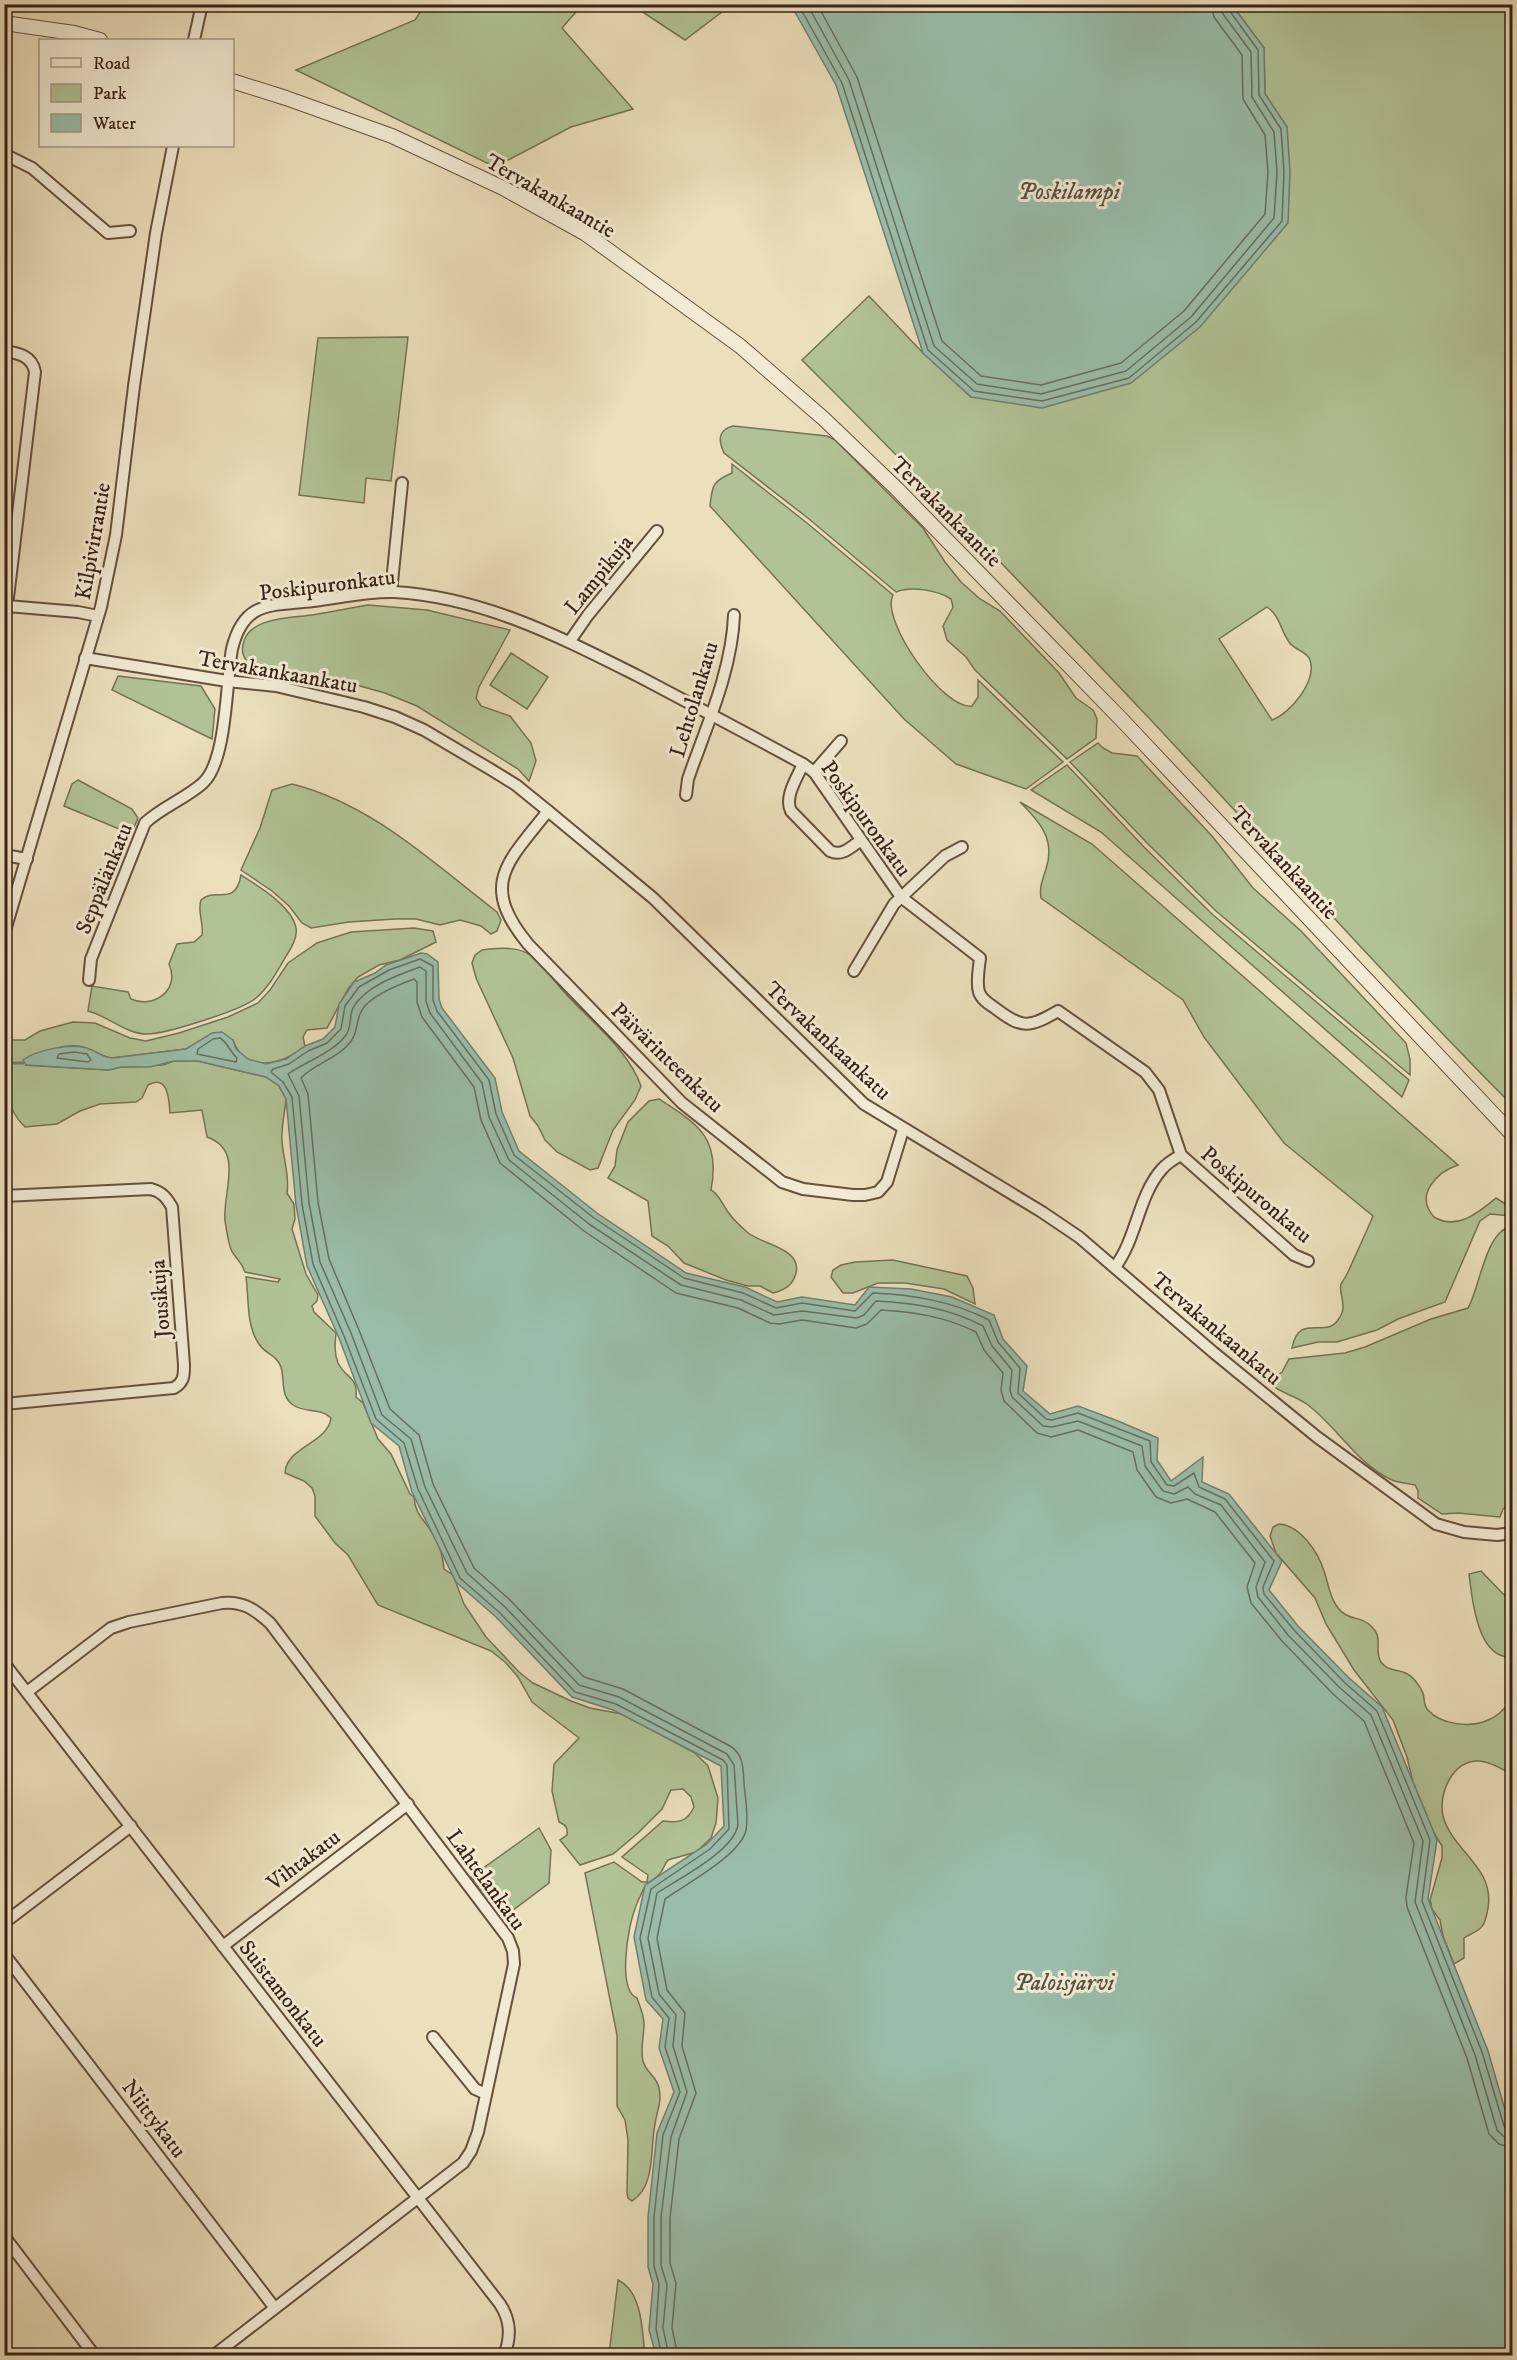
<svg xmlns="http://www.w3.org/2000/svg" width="1517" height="2360" font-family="'IM FELL DW Pica',serif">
  <rect width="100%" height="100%" fill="#ebdfbc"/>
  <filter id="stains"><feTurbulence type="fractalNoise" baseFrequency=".00333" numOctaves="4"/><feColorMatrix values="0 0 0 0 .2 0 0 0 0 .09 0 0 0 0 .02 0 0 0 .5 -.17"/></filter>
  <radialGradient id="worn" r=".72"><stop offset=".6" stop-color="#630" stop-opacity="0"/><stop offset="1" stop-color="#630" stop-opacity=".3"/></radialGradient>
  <g fill="#b1c396" stroke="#757256" stroke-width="1.5" fill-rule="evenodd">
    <polygon points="425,5 582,5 562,28 633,109 571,127 495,167 296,70 415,20"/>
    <polygon points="632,5 731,5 685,40"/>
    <path d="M 1232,5 L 1512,5 L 1512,1105 C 1387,979 1269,846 1148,717 C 1034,596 919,477 802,360 L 869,296 L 923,353 L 971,397 L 1287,127 L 1265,94 L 1264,48 ZM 1267,607 C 1280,616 1280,629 1289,642 C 1294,650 1307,651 1310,660 C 1317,681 1291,713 1272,720 L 1219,639 Z"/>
    <polygon points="408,337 391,481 366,478 364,503 299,495 318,338"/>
    <path d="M 733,426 L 827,436 L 835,440 L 923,528 L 945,562 L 961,582 L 980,599 L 1000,611 L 1059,673 L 1076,698 L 1093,710 L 1097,719 L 1096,738 L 1067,759 L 975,670 L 966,657 L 947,640 L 943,626 L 953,607 L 951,599 C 937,590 912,586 896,592 L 809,519 L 724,453 C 718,440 718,430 733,426 Z"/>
    <path d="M 732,464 L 807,523 L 893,595 C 880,620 943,710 972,706 L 978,697 L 978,680 L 1063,762 L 1026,789 L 956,764 L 904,719 L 710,506 C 712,485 713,481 732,473 Z"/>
    <path d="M 368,605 L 427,610 L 510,630 L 479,687 L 476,698 L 481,706 L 510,716 L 531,743 L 536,761 L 529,781 L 518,769 L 417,706 L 385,693 L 331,678 L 251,666 C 245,660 241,654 243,645 C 247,617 291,618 312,615 C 331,612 350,608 368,605 Z"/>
    <polygon points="511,653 548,677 527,709 490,685"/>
    <polygon points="118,676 201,686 215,709 212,739 112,690"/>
    <polygon points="1098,743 1103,748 1112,753 1137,756 1212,836 1253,888 1301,931 1406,1043 1410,1059 1410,1075 1216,911 1148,844 1070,762"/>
    <polygon points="1067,765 1144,847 1212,914 1409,1080 1402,1097 1101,832 1031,790"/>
    <polygon points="78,780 132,809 138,818 131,834 64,806 72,784"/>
    <path d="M 292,784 C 372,804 433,863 497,912 L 501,920 L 497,931 L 491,934 L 481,926 L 460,920 L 440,925 L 416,919 L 395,919 L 349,922 L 311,928 L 302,923 L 289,906 L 272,891 L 241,870 L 260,828 L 272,790 Z"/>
    <path d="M 1020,802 L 1092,844 L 1458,1165 C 1437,1172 1414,1195 1434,1217 C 1457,1231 1479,1212 1496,1198 L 1512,1208 L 1512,1216 L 1490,1214 L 1480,1221 L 1445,1302 L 1398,1319 L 1377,1330 L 1337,1342 L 1318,1342 L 1292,1348 C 1299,1312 1325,1339 1338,1320 C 1349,1306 1338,1294 1341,1284 C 1343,1281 1346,1276 1348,1272 C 1356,1254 1365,1235 1373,1216 L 1284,1143 L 1204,1037 L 1183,1000 L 1041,898 C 1039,887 1043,879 1046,869 C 1056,839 1039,821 1020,802 Z"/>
    <path d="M 241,875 C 258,886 292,906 296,928 C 298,938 290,950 285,958 C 277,972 268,988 256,998 C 242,1010 166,1034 147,1034 C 126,1034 108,1016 88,1011 L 92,986 L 128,992 L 131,999 C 152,1009 181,991 169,964 L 177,944 L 194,942 L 202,935 C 204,923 197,912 201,900 C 216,886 235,908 241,875 Z"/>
    <path d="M 414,928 L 433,931 L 436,942 L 400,960 L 379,965 L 358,977 L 348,989 L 327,1028 L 307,1030 L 303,1037 L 305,1046 C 283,1065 245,1074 233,1040 L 198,1043 L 186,1049 L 112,1058 C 102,1057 98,1052 89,1049 C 68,1040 42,1051 26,1065 L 109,1070 L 121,1067 L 163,1065 L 174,1061 L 198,1061 L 266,1077 L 279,1086 L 286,1099 C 285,1113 281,1126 282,1141 C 283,1158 290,1176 287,1193 L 294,1204 L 295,1219 L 292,1229 L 306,1274 L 318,1295 L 317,1301 L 312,1306 L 314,1312 L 336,1333 C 335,1343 334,1353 338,1363 C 346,1379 358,1376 356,1397 L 363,1403 L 378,1439 L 391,1454 L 410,1494 L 414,1497 C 415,1514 423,1518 431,1531 C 439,1542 443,1556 444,1569 L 453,1575 L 464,1604 L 486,1637 L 519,1672 L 533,1683 L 571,1701 L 590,1708 L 622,1714 L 695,1753 L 708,1766 L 718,1798 L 716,1823 L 711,1838 L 696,1852 L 668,1860 C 664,1865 664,1868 661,1872 C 657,1879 647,1881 644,1888 C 641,1895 637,1902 635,1909 C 628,1926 617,1990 637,1998 C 640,2007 644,2015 644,2024 C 644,2037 640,2049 643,2061 C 646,2073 657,2076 659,2088 C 662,2103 657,2110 655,2124 C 650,2147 656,2187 632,2201 L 628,2198 L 627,2194 L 628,2140 L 625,2120 L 617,2106 L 617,2035 L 585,1873 L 614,1862 L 642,1882 L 647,1882 L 648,1875 L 622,1857 L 663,1821 C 679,1823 687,1822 694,1807 L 691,1797 L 683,1789 L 671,1790 L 662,1809 L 638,1833 L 613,1854 L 580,1865 L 560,1840 L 567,1835 C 568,1828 566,1825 559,1822 L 552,1791 L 554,1764 L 579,1738 L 532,1702 L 518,1677 L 505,1662 L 491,1651 L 378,1605 L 348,1555 L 335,1543 L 315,1516 L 315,1496 L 312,1488 L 304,1481 L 285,1473 C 286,1447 328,1443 331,1418 C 322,1408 304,1413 293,1405 C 280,1396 285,1380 281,1367 C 277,1355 265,1354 259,1344 C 246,1326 249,1298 246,1277 L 278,1282 L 280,1279 L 245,1272 C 241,1261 238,1261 233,1253 C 229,1249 226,1227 225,1221 C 222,1193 245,1150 207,1137 L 202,1110 L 170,1113 C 169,1099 168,1074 148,1085 L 142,1098 L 136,1102 L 100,1104 L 80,1111 L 57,1124 L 25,1127 C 0,1103 5,1072 4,1040 L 25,1040 L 40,1031 L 73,1022 L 95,1023 L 130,1038 L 146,1041 L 179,1033 L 228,1017 L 258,1003 L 270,990 L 288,963 L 317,943 L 351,932 Z"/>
    <path d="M 489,949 C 502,948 519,947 530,955 C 543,964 554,981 565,993 C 590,1021 628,1049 641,1086 L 635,1100 L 613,1130 L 598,1168 L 590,1170 L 557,1152 L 545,1140 L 538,1126 L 530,1116 L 513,1058 L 476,978 L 472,963 L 475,955 L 482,950 Z"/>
    <path d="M 659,1099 C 698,1124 721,1138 711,1190 C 719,1194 722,1204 728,1212 C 733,1219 740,1226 747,1232 C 762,1245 802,1248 796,1273 C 793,1285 785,1290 773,1293 L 760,1286 L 748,1286 L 726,1280 L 684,1263 L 668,1246 L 652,1236 L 648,1201 L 608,1178 L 615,1166 L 617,1150 L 628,1122 L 649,1101 Z"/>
    <path d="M 1512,1226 L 1512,1503 L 1503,1509 L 1500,1517 L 1458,1513 L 1442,1514 L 1418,1498 L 1418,1491 L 1415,1485 C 1407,1483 1399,1483 1392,1480 C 1357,1464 1338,1428 1308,1405 C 1297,1396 1275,1391 1268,1382 L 1282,1372 L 1289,1359 L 1345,1353 L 1365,1347 L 1431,1319 L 1468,1308 C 1480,1288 1485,1231 1512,1226 Z"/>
    <polygon points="893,1260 967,1276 973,1288 975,1304 944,1289 905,1283 878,1283 853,1293 843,1293 831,1277 833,1270 841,1265 855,1262"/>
    <path d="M 1279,1524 C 1300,1525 1318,1552 1324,1571 C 1328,1582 1329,1595 1336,1605 C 1347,1622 1359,1615 1370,1625 C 1385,1638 1373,1649 1381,1662 C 1388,1673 1401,1668 1409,1675 C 1414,1678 1421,1688 1423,1693 C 1425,1700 1423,1705 1428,1710 C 1441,1725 1471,1728 1488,1720 C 1497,1717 1503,1710 1509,1703 L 1512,1709 L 1512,1775 C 1502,1769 1491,1762 1479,1761 C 1453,1760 1438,1793 1443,1816 C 1452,1851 1495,1867 1488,1908 C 1487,1913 1486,1921 1483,1925 C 1480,1931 1470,1934 1464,1938 L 1464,1958 L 1454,1964 L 1443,1936 L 1440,1920 L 1432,1909 L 1430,1900 L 1442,1858 L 1442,1846 L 1434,1833 L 1413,1782 L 1407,1757 L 1393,1720 L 1354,1670 L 1326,1624 L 1315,1598 L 1276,1553 L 1270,1536 L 1273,1527 Z"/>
    <path d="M 1481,1571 L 1512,1603 L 1512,1654 L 1509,1657 C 1477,1656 1472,1598 1469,1574 Z"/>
    <polygon points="539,1828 551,1850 549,1883 508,1914 500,1913 471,1877"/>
    <path d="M 618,2280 C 643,2292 642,2332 645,2355 L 609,2355 Z"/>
  </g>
  <g fill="#99bdaa" stroke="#737f6e" stroke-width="1.5">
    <polygon points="791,5 1232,5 1264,48 1265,94 1287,127 1290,172 1288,223 1200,327 1131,383 1042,408 971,397 923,353 836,85"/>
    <path d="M 421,953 L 427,954 L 438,962 L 439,999 L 442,1008 L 495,1078 L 502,1112 L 519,1151 L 597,1213 L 686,1273 L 745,1287 L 777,1302 L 802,1297 L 855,1305 L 869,1287 L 911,1289 L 952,1297 L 994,1315 L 1003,1339 L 1027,1366 L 1023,1391 L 1050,1414 L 1078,1406 L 1118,1421 L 1158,1438 L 1157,1460 L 1171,1481 L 1203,1457 L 1202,1482 L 1229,1494 L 1282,1561 L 1269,1590 L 1298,1626 L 1348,1677 L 1382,1707 L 1437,1840 L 1428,1899 L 1488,2051 L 1512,2134 L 1512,2355 L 656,2355 L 649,2330 L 653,2284 L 648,2267 L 648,2217 L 657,2133 L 674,2092 L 659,2048 L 663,2019 L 646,2000 L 634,1937 L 645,1885 L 707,1844 L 724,1826 L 721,1766 L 613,1710 L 572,1697 L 496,1617 L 456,1582 L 412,1492 L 399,1446 L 371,1423 L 339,1338 L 307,1266 L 296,1205 L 286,1099 L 279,1086 L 266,1077 L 198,1061 L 174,1061 L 150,1067 L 121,1067 L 109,1070 L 26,1065 L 23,1060 C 36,1050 74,1042 89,1049 C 98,1052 102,1057 112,1058 L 186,1049 L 212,1033 L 222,1032 L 233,1040 L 236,1049 L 248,1059 L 266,1064 L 286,1059 L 305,1046 L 323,1039 L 335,1027 L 339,1004 L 354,982 L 375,973 L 386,965 Z"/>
  </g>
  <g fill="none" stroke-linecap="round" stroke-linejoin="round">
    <g stroke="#696f60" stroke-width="1.5">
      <polyline points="798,4 842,83 928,350 974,391 1042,401 1129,378 1196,322 1282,221 1284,172 1281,129 1259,95 1258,50 1229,10 1228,4"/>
      <polyline points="807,4 849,80 934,346 977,384 1041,394 1126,371 1191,317 1274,218 1277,172 1274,132 1252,97 1251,52 1223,14 1220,4"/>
      <polyline points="817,4 857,77 942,341 981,376 1041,385 1121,363 1184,311 1265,214 1268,172 1265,135 1243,99 1242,55 1214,17 1211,4"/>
      <path d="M 220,1038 C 228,1043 230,1052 237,1058 L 236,1062 L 197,1054 L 198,1049 L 213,1039 Z"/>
      <polygon points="74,1052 87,1054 91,1060 88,1062 57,1058 59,1054"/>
      <path d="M 662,2356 L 656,2329 L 659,2284 L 654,2266 L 654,2217 L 663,2135 L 680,2092 L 665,2047 L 669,2018 L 652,1997 L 640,1938 L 651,1889 L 710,1849 L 729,1829 L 727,1765 L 723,1760 L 616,1704 L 575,1692 L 500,1613 L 460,1578 L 418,1489 L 404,1443 L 376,1419 L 344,1336 L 313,1264 L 302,1204 L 292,1097 L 283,1082 L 271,1072 L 273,1069 L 289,1064 L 308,1051 L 327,1043 L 341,1029 L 345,1006 L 359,987 L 389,970 L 420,959 L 433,966 L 433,1000 L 437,1011 L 489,1080 L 496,1114 L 514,1155 L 594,1218 L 684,1278 L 743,1293 L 776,1308 L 802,1303 L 855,1311 L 873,1293 C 914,1295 952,1301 989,1320 L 998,1342 L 1020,1368 L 1018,1393 L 1046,1419 L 1052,1420 L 1078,1413 L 1150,1441 L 1151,1462 L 1167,1485 L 1174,1486 L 1194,1473 L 1199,1487 L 1225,1499 L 1274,1561 L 1263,1587 L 1264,1594 L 1294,1630 L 1344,1682 L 1377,1711 L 1430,1840 L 1422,1901 L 1482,2052 L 1504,2126 L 1507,2130 L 1512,2131"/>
      <path d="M 669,2356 L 663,2328 L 667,2285 L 661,2265 L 661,2217 L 671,2137 L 687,2092 L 673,2046 L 676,2015 L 659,1994 L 648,1938 L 657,1893 C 678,1879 733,1852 738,1825 L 734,1765 L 727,1754 L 619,1697 L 579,1685 L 505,1607 L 467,1573 L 425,1487 L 411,1439 L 382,1415 L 351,1333 L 320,1262 L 309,1203 L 299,1096 L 288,1074 C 305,1062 334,1052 346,1035 C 352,1027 349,1016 353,1008 C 365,986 398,975 420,967 L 426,971 L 426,1001 L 430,1013 L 482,1083 L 489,1117 L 509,1160 L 589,1224 L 681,1285 L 741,1300 L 774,1315 L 802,1311 L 857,1318 L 864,1315 L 876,1301 C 914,1303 949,1308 983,1326 L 992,1346 L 1012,1370 L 1010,1390 L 1012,1397 L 1043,1426 L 1052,1427 L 1078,1421 L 1142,1446 L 1145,1466 L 1163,1491 L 1174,1494 L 1188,1487 L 1195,1494 L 1221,1505 L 1265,1562 L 1256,1587 L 1258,1597 L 1288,1635 L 1339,1687 L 1371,1715 L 1423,1841 L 1415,1902 L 1475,2055 L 1497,2130 L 1503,2136 L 1512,2139"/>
      <path d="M 678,2356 L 672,2328 L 676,2283 L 670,2263 L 670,2218 L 679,2139 L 696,2093 L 682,2046 L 685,2013 L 667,1990 L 657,1938 L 665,1899 C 686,1884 741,1855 746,1830 C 749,1815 745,1798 744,1783 C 743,1768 744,1755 730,1746 L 623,1689 L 584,1677 L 511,1601 L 474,1568 L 433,1484 L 419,1435 L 390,1409 L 359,1330 L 329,1259 L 318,1202 L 308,1094 L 301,1078 C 313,1065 333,1060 346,1047 C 358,1036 355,1027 360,1014 C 366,997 398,985 414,979 L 417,982 L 417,1002 L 422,1017 L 474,1087 L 481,1120 L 500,1163 L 584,1231 L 676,1293 L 738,1308 L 770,1323 L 779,1324 L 802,1320 L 856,1328 L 867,1324 L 881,1310 C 915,1312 946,1317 976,1332 L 984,1350 L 1003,1373 L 1001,1390 L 1004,1401 L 1037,1433 L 1051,1437 L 1078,1430 L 1133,1452 L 1137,1470 L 1156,1497 L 1171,1503 L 1187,1499 L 1215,1512 L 1255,1563 L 1247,1587 L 1251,1603 L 1282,1641 L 1333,1694 L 1364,1721 L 1414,1843 L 1406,1897 L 1407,1907 L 1467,2058 L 1489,2134 L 1499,2144 L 1512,2148"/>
    </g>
    <polyline stroke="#737f6e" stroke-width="3" points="4,1063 23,1063"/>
    <defs>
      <g id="minor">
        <polyline points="194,40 202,4"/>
        <polyline points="4,154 32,168 108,233 130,231"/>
        <path d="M 4,351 C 19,353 32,356 35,372 L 7,606 L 78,612 L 98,616"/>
        <polyline points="391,592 402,483"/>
        <polyline points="570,641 588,615 657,531"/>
        <polyline points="85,658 227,681 276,686 364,707 395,717 424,730 490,769 516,785 548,811 653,898 864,1104 1042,1212 1079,1237 1213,1352 1317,1437 1436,1524 1464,1532 1497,1535 1512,1533"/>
        <path d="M 803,764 C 797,778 784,797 791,811 L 830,851 C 842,857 851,847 861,840"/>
        <polyline points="814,772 841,741"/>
        <path d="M 686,795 L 688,779 C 706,727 732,671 734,615"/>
        <path d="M 548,811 C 507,863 479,884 528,944 L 682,1103 L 782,1182 L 803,1189 L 853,1195 L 865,1195 L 878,1192 L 887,1182 L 903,1130"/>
        <polyline points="4,855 27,859"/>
        <polyline points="4,934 101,607 116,535 134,386 156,233 173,146"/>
        <polyline points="854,971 894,904 945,856 962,847"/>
        <path d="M 89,980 L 91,959 L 145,823 C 162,807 185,799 203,783 C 227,761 226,682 232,649 C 244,600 271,606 313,601 C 339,598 368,591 394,592 C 483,597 560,637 638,676 C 693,705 748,734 803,764 L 814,772 L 901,897 L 980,958 C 979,968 976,982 979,992 C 981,999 989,1004 995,1008 C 1022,1029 1029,1028 1058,1011 L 1145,1072 L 1159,1090 L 1181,1155 L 1294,1255 L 1308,1261"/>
        <path d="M 4,1196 L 151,1189 C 162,1192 166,1197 172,1207 L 184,1365 C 184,1376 184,1382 174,1388 L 4,1404"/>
        <path d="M 1115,1267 C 1137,1238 1138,1196 1162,1169 C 1167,1163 1174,1159 1181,1155"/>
        <path d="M 4,1663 L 500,2304 C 511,2321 511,2337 504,2356"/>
        <path d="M 27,1692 L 111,1628 L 129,1622 L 222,1603 C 243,1601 254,1609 270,1623 L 508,1938 L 513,1951 L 514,1964 L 478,2132 L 471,2151 L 463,2163 L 213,2356"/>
        <polyline points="4,1923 131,1826"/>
        <polyline points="223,1946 408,1804"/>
        <polyline points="4,1954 274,2307"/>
        <polyline points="433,2037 475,2089 486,2094"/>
        <polyline points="4,2236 95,2356"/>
      </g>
      <g id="tertiary">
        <polyline points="4,23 74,33 100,40"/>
        <polyline points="232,81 286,98 392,136 503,188 586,234 740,346 824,419 897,489 1122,720 1512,1134"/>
      </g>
    </defs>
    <use href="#minor" stroke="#66503f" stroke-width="14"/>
    <use href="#tertiary" stroke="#66503f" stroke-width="16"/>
    <use href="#minor" stroke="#f2ead3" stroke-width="10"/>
    <use href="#tertiary" stroke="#f2ead3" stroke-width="14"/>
  </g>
  <g text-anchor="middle" stroke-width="6" stroke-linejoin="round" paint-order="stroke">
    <g font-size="22" fill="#392115" stroke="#f2ead3">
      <text transform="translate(551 195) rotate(30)" y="8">Tervakankaantie</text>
      <text transform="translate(947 511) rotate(45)" y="8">Tervakankaantie</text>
      <text transform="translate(92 541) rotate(-80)" y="8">Kilpivirrantie</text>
      <text transform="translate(598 574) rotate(-51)" y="8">Lampikuja</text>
      <text transform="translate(327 584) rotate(-7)" y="8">Poskipuronkatu</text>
      <text transform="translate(278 671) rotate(10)" y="8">Tervakankaankatu</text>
      <text transform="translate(693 699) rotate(-73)" y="8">Lehtolankatu</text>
      <text transform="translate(867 818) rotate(54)" y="8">Poskipuronkatu</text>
      <text transform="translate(1285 862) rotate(47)" y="8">Tervakankaantie</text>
      <text transform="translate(103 878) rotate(-68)" y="8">Seppälänkatu</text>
      <text transform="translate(829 1040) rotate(43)" y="8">Tervakankaankatu</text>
      <text transform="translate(668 1057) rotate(44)" y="8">Päivärinteenkatu</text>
      <text transform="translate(1257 1194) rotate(40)" y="8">Poskipuronkatu</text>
      <text transform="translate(159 1299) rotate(-94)" y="8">Jousikuja</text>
      <text transform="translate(1217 1328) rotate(40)" y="8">Tervakankaankatu</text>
      <text transform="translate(303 1859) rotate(-37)" y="8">Vihtakatu</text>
      <text transform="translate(487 1879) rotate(54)" y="8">Lahtelankatu</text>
      <text transform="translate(284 1993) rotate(52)" y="8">Suistamonkatu</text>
      <text transform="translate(155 2118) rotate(53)" y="8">Niittykatu</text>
    </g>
    <g font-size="24" font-style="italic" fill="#565042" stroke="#f2ead3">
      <text x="1069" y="199">Poskilampi</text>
      <text x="1064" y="1990">Paloisjärvi</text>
    </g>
  </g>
  <rect width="1517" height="2360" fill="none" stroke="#ebdfbc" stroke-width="24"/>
  <rect x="6" y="6" width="1505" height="2348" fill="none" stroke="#392115" stroke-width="3"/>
  <rect x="12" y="12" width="1493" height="2336" fill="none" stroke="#392115" stroke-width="1.5"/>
  <rect x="39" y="39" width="195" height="108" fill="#f2ead3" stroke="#a89a87" stroke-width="1.5"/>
  <rect x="51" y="58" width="30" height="9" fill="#f2ead3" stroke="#a89a87" stroke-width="1.5"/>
  <text x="93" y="69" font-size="18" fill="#392115">Road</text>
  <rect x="51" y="84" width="30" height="18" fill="#b1c396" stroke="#a89a87" stroke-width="1.5"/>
  <text x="93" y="99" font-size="18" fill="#392115">Park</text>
  <rect x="51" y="114" width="30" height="18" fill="#99bdaa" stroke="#a89a87" stroke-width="1.5"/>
  <text x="93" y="129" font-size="18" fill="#392115">Water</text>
  <rect width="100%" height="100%" filter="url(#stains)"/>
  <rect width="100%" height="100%" fill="url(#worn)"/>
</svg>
